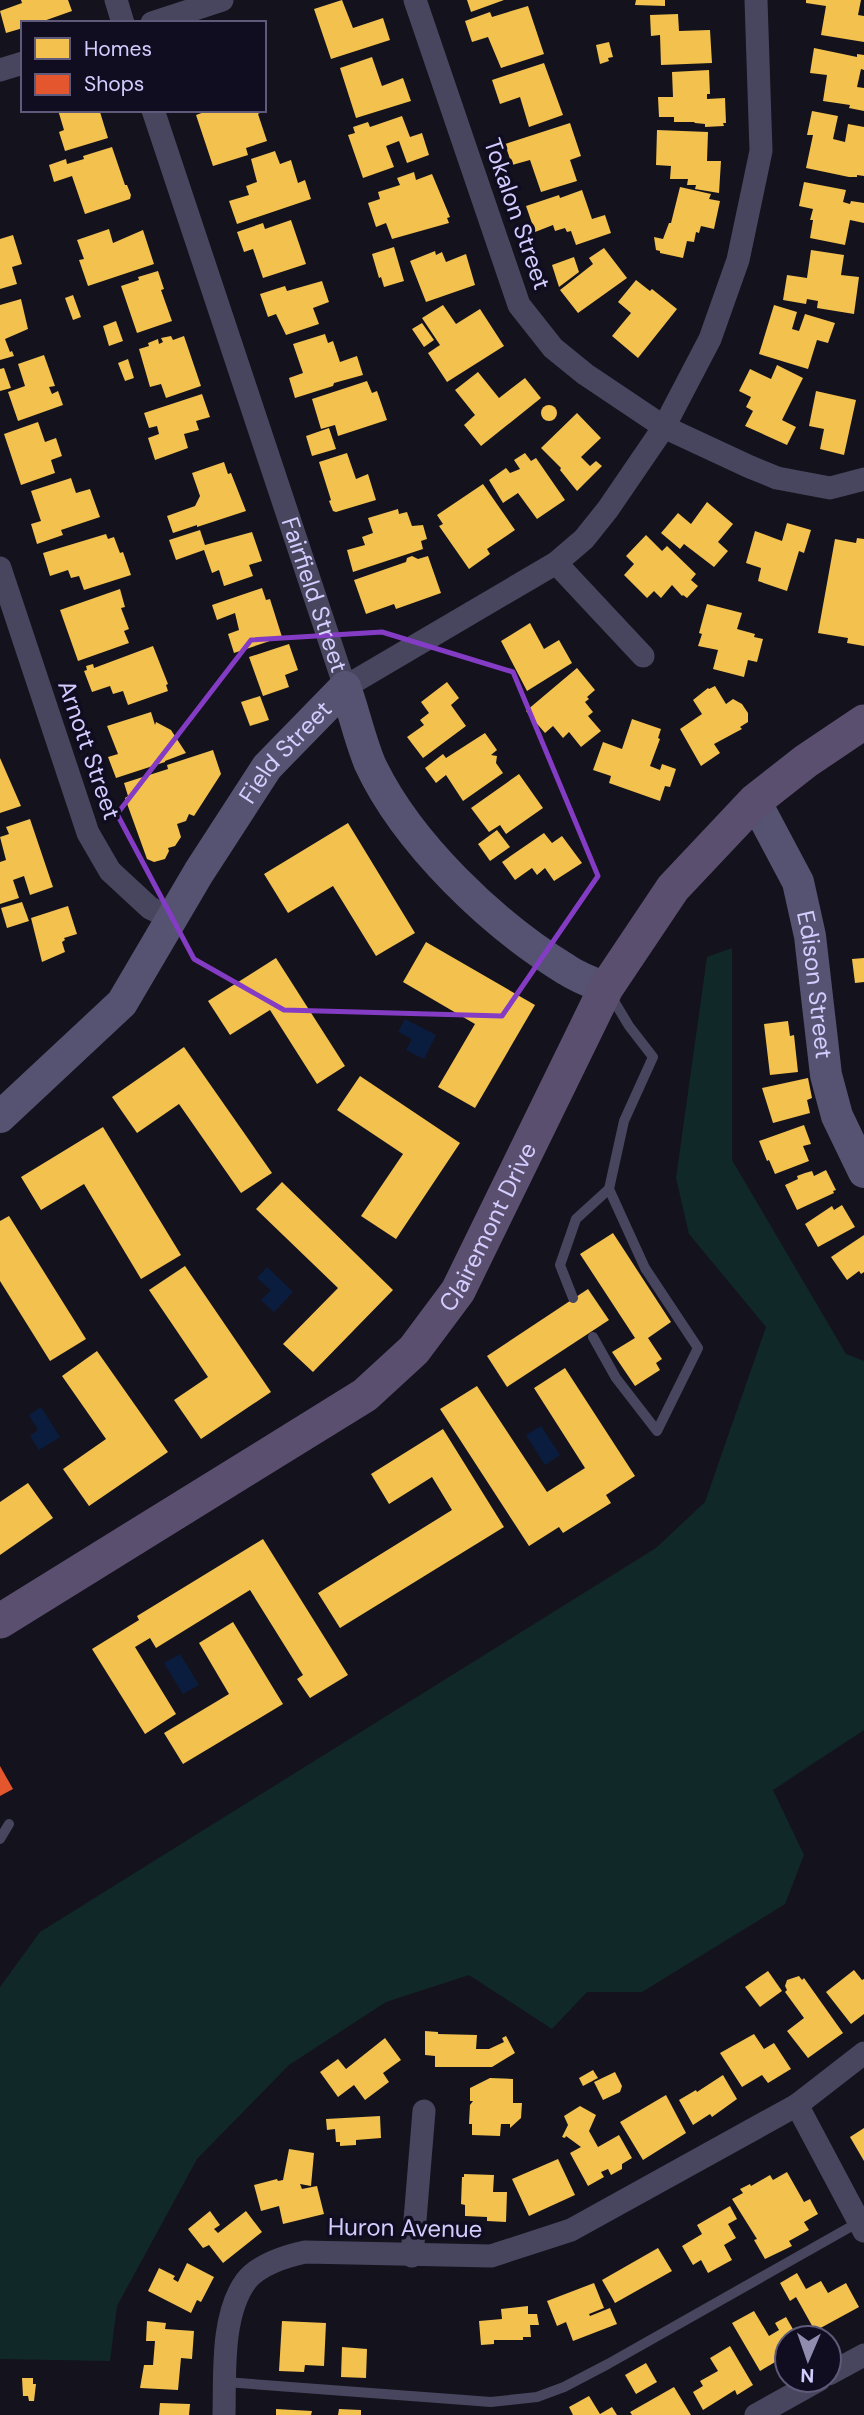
<svg xmlns="http://www.w3.org/2000/svg" width="864" height="2415" font-family="'DM Sans',sans-serif">
  <rect width="100%" height="100%" fill="#14121d"/>
  <polygon fill="#112829" points="732,948 732,1160 846,1354 864,1361 864,1730 773,1790 804,1855 785,1904 642,1992 587,1992 552,2029 469,1975 386,2002 289,2065 197,2159 117,2306 110,2361 0,2359 0,1987 40,1932 656,1548 705,1502 766,1327 689,1234 676,1178 707,957"/>
  <g fill="#0b1d3f">
    <polygon points="405,1019 436,1035 424,1059 406,1050 412,1039 398,1032"/>
    <polygon points="267,1267 293,1292 274,1312 261,1300 271,1290 257,1278"/>
    <polygon points="41,1407 60,1437 39,1450 30,1436 38,1430 29,1415"/>
    <polygon points="541,1426 560,1455 545,1465 526,1435"/>
    <polygon points="180,1654 199,1685 183,1694 164,1663"/>
  </g>
  <g fill="#f2c14e">
    <polygon points="21,0 68,0 72,11 38,23 23,23 23,28 6,33 0,11 22,3"/>
    <polygon points="342,0 353,28 383,18 390,40 331,59 314,9"/>
    <polygon points="467,0 504,0 471,12"/>
    <polygon points="636,0 665,0 665,6 635,5"/>
    <polygon points="806,0 861,0 858,15 864,16 864,42 821,35 826,6 806,3"/>
    <polygon points="528,6 544,54 501,68 488,37 472,42 465,21 490,12 492,17"/>
    <polygon points="678,14 679,31 710,30 712,63 661,65 660,35 651,36 650,15"/>
    <polygon points="609,42 613,57 608,58 609,61 600,64 596,45"/>
    <polygon points="814,48 857,57 857,54 864,55 864,70 861,69 857,87 864,88 864,111 849,108 850,105 823,101 827,75 810,73"/>
    <polygon points="372,57 382,86 403,78 411,101 356,118 340,68"/>
    <polygon points="544,63 563,115 529,127 520,97 500,104 492,80"/>
    <polygon points="709,70 710,94 707,94 707,99 725,98 726,123 723,123 724,126 705,127 705,124 695,123 694,122 674,122 674,117 659,117 658,97 673,97 672,72"/>
    <polygon points="58,110 100,112 108,138 65,151 59,132 64,130"/>
    <polygon points="210,110 265,110 258,114 267,141 246,148 248,155 213,166 196,115"/>
    <polygon points="812,111 838,116 833,139 845,142 848,124 864,127 864,176 857,175 857,177 849,177 806,168 813,135 807,135"/>
    <polygon points="402,116 410,137 422,133 429,155 407,163 399,141 386,146 394,167 363,178 348,135 355,133 353,127 368,122 370,127"/>
    <polygon points="570,123 581,156 570,160 577,181 541,192 530,160 512,165 505,144"/>
    <polygon points="657,130 708,132 707,161 721,161 719,193 695,189 696,185 687,185 688,179 670,179 671,166 656,165"/>
    <polygon points="112,147 125,185 127,185 131,195 130,199 85,214 72,176 54,182 49,165 66,159 67,164 84,159 83,156"/>
    <polygon points="275,151 280,164 291,160 298,183 305,180 311,199 237,224 229,201 249,195 246,186 257,182 251,159"/>
    <polygon points="414,172 416,180 432,174 450,217 447,218 449,223 392,239 386,223 376,227 368,203 380,199 378,192 400,185 397,178"/>
    <polygon points="804,182 846,190 843,202 850,204 851,201 864,203 864,223 850,220 845,245 810,238 813,220 810,220 813,209 799,206"/>
    <polygon points="680,187 711,194 709,199 720,201 714,229 701,226 699,233 696,232 694,242 687,241 683,258 660,253 660,251 656,250 654,237 663,239 669,223 671,223"/>
    <polygon points="582,190 592,219 605,215 611,233 576,245 571,231 567,232 565,228 555,231 553,225 535,232 526,206 559,195 560,198"/>
    <polygon points="291,220 306,264 263,278 253,249 244,252 237,232 263,223 265,229"/>
    <polygon points="109,229 113,243 143,230 154,264 88,286 79,260 84,259 77,240"/>
    <polygon points="13,235 22,264 12,267 17,284 0,289 0,239"/>
    <polygon points="394,247 404,281 384,287 381,277 379,278 372,254"/>
    <polygon points="604,248 627,278 578,313 560,290 593,264 589,258"/>
    <polygon points="811,250 844,255 841,275 859,277 854,314 817,308 818,301 807,299 806,304 783,300 787,275 807,278"/>
    <polygon points="435,251 436,255 442,252 446,262 466,254 475,285 426,302 410,261"/>
    <polygon points="574,257 579,272 559,287 552,265"/>
    <polygon points="158,271 164,289 161,290 172,321 137,333 121,286 139,280 138,277"/>
    <polygon points="636,280 650,291 652,289 677,309 638,358 612,336 631,313 618,302"/>
    <polygon points="322,281 329,302 313,308 319,324 286,335 276,314 268,317 260,294 285,286 287,291"/>
    <polygon points="73,295 81,317 73,320 65,298"/>
    <polygon points="21,299 28,329 5,339 10,352 12,351 14,356 0,360 0,305"/>
    <polygon points="443,305 456,324 480,309 504,346 447,382 428,353 440,345 422,318"/>
    <polygon points="774,305 797,312 792,329 799,331 805,314 835,323 828,343 817,340 808,369 759,354"/>
    <polygon points="116,321 123,341 109,346 103,326"/>
    <polygon points="422,323 434,340 424,347 412,329"/>
    <polygon points="325,334 328,343 333,341 340,362 357,356 363,375 334,383 333,386 295,398 289,378 303,373 293,344"/>
    <polygon points="171,336 173,340 184,336 201,386 166,398 161,384 150,387 139,349 149,346 148,343 158,339 159,344 163,342 161,338"/>
    <polygon points="44,355 55,386 49,387 52,394 58,391 63,405 18,421 8,392 25,386 18,364"/>
    <polygon points="128,359 134,378 125,381 118,363"/>
    <polygon points="777,365 803,378 782,420 796,427 787,445 745,426 753,411 746,407 751,397 739,391 750,369 771,379"/>
    <polygon points="4,368 11,388 0,391 0,369"/>
    <polygon points="478,372 499,398 525,378 541,398 481,446 464,425 475,415 455,390"/>
    <polygon points="367,381 372,393 377,391 387,420 338,436 335,425 321,429 312,399"/>
    <polygon points="816,391 856,400 844,455 820,449 824,429 809,426"/>
    <polygon points="202,394 210,417 196,421 199,430 184,434 188,448 155,460 148,438 159,434 157,426 149,428 144,413"/>
    <circle cx="549" cy="413" r="8"/>
    <polygon points="577,413 601,438 581,457 590,466 596,461 602,466 577,491 560,470 561,468 541,448"/>
    <polygon points="38,422 45,442 56,438 62,456 51,460 55,473 21,485 4,434"/>
    <polygon points="329,428 336,449 312,456 306,436"/>
    <polygon points="347,453 356,479 368,474 376,500 336,512 333,511 329,501 331,500 319,462"/>
    <polygon points="525,453 531,461 536,458 565,500 537,519 518,493 503,503 489,480 506,468 510,473 520,469 514,460"/>
    <polygon points="224,462 228,474 231,473 246,511 197,527 197,525 173,533 167,516 195,506 200,496 192,473"/>
    <polygon points="71,478 76,493 90,489 100,517 61,530 63,535 37,544 31,524 41,521 31,491"/>
    <polygon points="483,484 515,530 487,549 490,554 469,569 439,526 443,524 437,515"/>
    <polygon points="707,502 733,524 718,542 728,551 714,567 684,544 680,549 661,533 678,513 691,524"/>
    <polygon points="398,509 399,514 407,512 412,526 423,525 427,539 421,541 423,549 353,572 347,550 365,545 362,537 373,533 368,518"/>
    <polygon points="787,523 811,530 804,553 799,551 787,591 758,581 761,568 746,563 755,531 782,541"/>
    <polygon points="200,530 205,545 252,532 262,561 249,565 253,576 224,586 219,570 212,573 204,550 176,560 169,540"/>
    <polygon points="106,534 108,539 114,537 120,553 123,552 131,575 84,590 79,576 71,578 68,570 50,576 43,553"/>
    <polygon points="646,535 662,551 667,546 696,574 691,580 698,586 687,598 683,595 682,596 672,585 661,598 654,591 647,598 624,575 634,564 626,556"/>
    <polygon points="857,538 864,539 864,646 847,643 848,638 818,633 835,539 856,543"/>
    <polygon points="412,556 418,559 428,556 441,593 396,609 394,604 366,614 354,580 406,562 407,558"/>
    <polygon points="262,588 266,600 270,599 282,637 234,653 228,634 239,630 235,613 217,620 212,605"/>
    <polygon points="120,589 125,607 121,608 129,629 124,631 129,643 78,661 60,610"/>
    <polygon points="707,604 742,613 737,629 755,634 754,637 763,639 757,662 748,660 744,677 713,669 718,650 698,646 702,634 699,633"/>
    <polygon points="530,623 544,649 559,640 572,663 527,691 501,641"/>
    <polygon points="289,644 298,670 285,675 289,687 263,696 249,657"/>
    <polygon points="153,646 168,684 166,685 168,691 128,705 123,691 113,694 110,686 92,692 84,671 87,670 86,666 93,664 94,668"/>
    <polygon points="577,668 595,690 587,697 589,699 585,702 593,712 588,716 601,731 581,747 569,732 563,738 553,726 545,733 526,711"/>
    <polygon points="447,682 459,698 451,705 466,726 423,758 407,737 424,725 420,720 429,713 421,702"/>
    <polygon points="715,686 726,704 733,699 742,704 748,713 748,722 740,727 742,729 714,744 720,753 701,766 680,729 702,714 693,700 708,688 709,689"/>
    <polygon points="260,696 269,720 250,726 241,702"/>
    <polygon points="151,712 155,725 156,722 171,730 186,753 165,761 165,762 116,778 108,757 118,754 107,726"/>
    <polygon points="632,719 661,729 658,738 660,739 650,766 660,770 662,764 676,769 670,787 665,786 660,801 609,783 611,776 593,770 603,742 622,749"/>
    <polygon points="485,733 497,750 491,755 497,756 496,763 503,773 463,801 446,775 436,783 425,768 443,754 446,758"/>
    <polygon points="213,750 221,774 194,816 189,814 186,821 177,824 181,837 175,846 168,848 169,851 165,859 154,862 147,859 125,798 128,796 124,783 168,769 167,765"/>
    <polygon points="0,758 21,806 0,813"/>
    <polygon points="519,774 543,808 506,834 500,825 489,832 471,808"/>
    <polygon points="30,819 53,887 30,895 24,876 13,880 19,898 0,904 0,862 6,860 0,837 9,834 6,827"/>
    <polygon points="348,823 415,933 376,956 333,886 288,913 264,874"/>
    <polygon points="497,830 510,847 490,861 478,844"/>
    <polygon points="544,833 552,843 562,836 582,863 554,881 545,868 537,875 532,868 515,880 502,862"/>
    <polygon points="22,902 29,921 7,928 1,908"/>
    <polygon points="68,906 77,934 64,938 65,940 62,942 65,952 42,962 31,918"/>
    <polygon points="426,942 535,1005 475,1108 438,1087 475,1024 403,982"/>
    <polygon points="276,958 345,1066 317,1084 270,1010 230,1035 208,1001"/>
    <polygon points="864,958 864,982 855,983 852,959"/>
    <polygon points="788,1021 790,1036 794,1035 798,1072 770,1075 764,1024"/>
    <polygon points="184,1047 272,1173 241,1193 179,1104 137,1133 112,1097"/>
    <polygon points="360,1076 460,1143 396,1239 361,1216 403,1154 337,1110"/>
    <polygon points="808,1078 812,1098 807,1100 810,1113 773,1123 762,1088"/>
    <polygon points="804,1125 811,1144 803,1146 809,1161 775,1174 769,1160 767,1161 759,1141"/>
    <polygon points="103,1127 181,1255 141,1279 84,1184 41,1210 21,1177"/>
    <polygon points="826,1170 836,1190 833,1191 834,1193 797,1210 785,1185 798,1179 797,1176 805,1173 812,1171 814,1176"/>
    <polygon points="282,1182 393,1290 313,1372 283,1344 338,1288 256,1209"/>
    <polygon points="842,1205 855,1227 818,1247 805,1224 832,1206 834,1210"/>
    <polygon points="9,1216 86,1339 50,1361 0,1281 0,1221"/>
    <polygon points="613,1233 671,1322 648,1338 662,1359 656,1363 660,1370 635,1386 612,1352 635,1338 580,1254"/>
    <polygon points="864,1235 864,1272 861,1274 859,1271 847,1280 831,1257"/>
    <polygon points="185,1266 271,1392 201,1439 174,1400 208,1377 149,1290"/>
    <polygon points="588,1289 609,1320 507,1387 487,1356"/>
    <polygon points="97,1351 168,1452 89,1506 63,1469 106,1439 62,1376"/>
    <polygon points="565,1368 635,1476 606,1495 611,1503 563,1533 559,1527 529,1546 440,1409 477,1386 547,1492 585,1468 534,1388"/>
    <polygon points="443,1429 504,1527 340,1628 318,1593 452,1510 432,1477 389,1504 371,1474"/>
    <polygon points="28,1483 53,1518 0,1555 0,1502"/>
    <polygon points="263,1539 348,1675 310,1698 297,1679 303,1675 250,1590 156,1648 150,1638 135,1647 176,1714 145,1734 92,1649 139,1620 137,1616"/>
    <polygon points="233,1622 283,1704 183,1764 164,1733 229,1694 199,1643"/>
    <polygon points="854,1970 862,1980 864,1979 864,2014 851,2024 826,1992"/>
    <polygon points="768,1971 782,1991 760,2007 745,1987"/>
    <polygon points="799,1976 802,1980 804,1978 843,2033 808,2058 787,2031 804,2018 785,1992 787,1990 785,1986 787,1980"/>
    <polygon points="425,2031 438,2032 438,2034 477,2035 476,2049 489,2049 504,2042 502,2038 506,2036 515,2053 492,2067 435,2067 435,2056 425,2055"/>
    <polygon points="754,2034 764,2049 774,2043 791,2069 768,2083 762,2075 742,2087 720,2053"/>
    <polygon points="385,2038 401,2060 383,2073 389,2082 365,2100 354,2085 338,2097 320,2072 338,2059 346,2069"/>
    <polygon points="593,2070 598,2078 583,2086 579,2078"/>
    <polygon points="615,2072 622,2086 620,2092 603,2100 594,2082"/>
    <polygon points="723,2075 737,2099 712,2117 710,2114 693,2125 679,2100 696,2090 697,2092"/>
    <polygon points="490,2078 513,2079 513,2103 522,2103 521,2118 510,2128 510,2124 501,2124 500,2136 472,2135 472,2124 469,2124 470,2105 473,2101 470,2101 470,2088"/>
    <polygon points="666,2095 686,2133 643,2160 620,2122"/>
    <polygon points="580,2106 596,2115 589,2131 598,2147 619,2135 632,2158 622,2164 622,2169 611,2175 608,2169 601,2172 604,2177 588,2186 570,2153 581,2147 566,2136 565,2138 562,2137 568,2125 564,2116"/>
    <polygon points="380,2116 381,2138 356,2140 356,2145 340,2146 340,2142 336,2142 335,2129 327,2130 326,2119"/>
    <polygon points="864,2128 864,2161 850,2137"/>
    <polygon points="289,2149 314,2153 311,2186 300,2184 302,2189 317,2186 324,2214 283,2224 279,2206 261,2211 254,2185 277,2179 278,2181 283,2180"/>
    <polygon points="558,2159 575,2195 529,2216 512,2179"/>
    <polygon points="787,2172 804,2202 810,2199 818,2214 804,2222 809,2230 789,2241 792,2246 765,2259 754,2240 757,2239 732,2199 743,2193 740,2189 750,2184 751,2186 770,2175 773,2180"/>
    <polygon points="464,2174 494,2175 493,2192 507,2192 506,2222 487,2221 487,2217 465,2216 465,2205 461,2204 462,2177 464,2177"/>
    <polygon points="730,2206 737,2219 728,2224 736,2238 724,2245 732,2260 708,2273 701,2260 693,2265 682,2246 702,2234 697,2225"/>
    <polygon points="210,2211 220,2225 214,2229 218,2233 246,2211 262,2232 223,2263 209,2245 203,2248 188,2229"/>
    <polygon points="658,2248 672,2271 615,2303 602,2280"/>
    <polygon points="187,2263 214,2277 201,2302 197,2300 191,2313 148,2291 159,2268 175,2276 173,2279 178,2282"/>
    <polygon points="797,2273 806,2289 821,2281 828,2293 846,2283 859,2307 815,2331 796,2297 790,2301 780,2283"/>
    <polygon points="594,2283 604,2308 589,2314 590,2316 610,2308 617,2324 573,2341 566,2322 557,2326 547,2301"/>
    <polygon points="528,2306 528,2314 537,2314 539,2325 530,2325 531,2337 523,2337 523,2340 494,2340 494,2344 481,2345 479,2321 502,2319 501,2309"/>
    <polygon points="754,2311 769,2336 779,2330 775,2323 786,2317 798,2338 787,2338 787,2355 760,2371 732,2323"/>
    <polygon points="147,2321 166,2323 165,2329 194,2331 192,2359 181,2358 178,2390 140,2388 144,2365 153,2365 155,2341 146,2341"/>
    <polygon points="282,2321 326,2323 324,2366 305,2365 304,2372 279,2371"/>
    <polygon points="730,2346 753,2385 737,2395 735,2390 703,2410 693,2392 703,2386 700,2381 718,2371 710,2358"/>
    <polygon points="342,2347 367,2349 366,2378 341,2377"/>
    <polygon points="646,2363 657,2382 636,2394 625,2375"/>
    <polygon points="22,2378 33,2378 33,2384 36,2384 34,2401 29,2401 28,2396 23,2396"/>
    <polygon points="674,2387 691,2415 632,2415 630,2412"/>
    <polygon points="589,2396 600,2414 612,2407 617,2415 573,2415 569,2407"/>
    <polygon points="160,2403 190,2404 189,2415 159,2415"/>
    <polygon points="276,2409 312,2411 311,2415 276,2415"/>
    <polygon points="339,2409 361,2410 361,2415 338,2415"/>
  </g>
  <polygon fill="#e4572e" points="0,1766 13,1789 0,1796"/>
  <g fill="none" stroke-linecap="round" stroke-linejoin="round">
    <g stroke="#47465e" stroke-width="10">
      <polyline points="609,1189 624,1121 653,1057 629,1026 611,996"/>
      <polyline points="573,1298 560,1265 576,1219 609,1189 645,1268 698,1348 657,1431 616,1378 593,1337"/>
      <polyline points="0,1839 9,1824"/>
      <polyline points="225,2382 491,2402 537,2397 564,2387 608,2364 859,2222"/>
    </g>
    <g stroke="#47465e" stroke-width="23">
      <polyline points="116,0 123,23"/>
      <polyline points="415,0 519,305 553,348 585,374 664,427 750,467 777,478 830,488 864,479"/>
      <polyline points="152,23 222,0"/>
      <polyline points="0,70 23,63"/>
      <path id="s1" d="M 153,110 L 345,687 L 556,563 L 584,539 L 608,509 L 664,427 L 710,339 L 738,260 L 761,151 L 756,0"/>
      <polyline points="556,563 643,656"/>
      <polyline points="0,568 88,833 110,871 150,908 171,918"/>
      <polyline points="797,2105 864,2231"/>
      <polyline points="412,2256 424,2111"/>
      <polyline points="829,2374 864,2355"/>
      <path d="M 224,2415 C 225,2374 221,2315 246,2281 C 258,2265 286,2256 305,2252 L 491,2256 L 571,2230 L 797,2105 L 864,2053"/>
      <polyline points="756,2415 819,2380"/>
    </g>
    <g stroke="#555371" stroke-width="32">
      <path id="s2" d="M 755,801 L 798,882 L 810,936 L 826,1075 L 837,1116 L 864,1172"/>
      <path id="s3" d="M 0,1117 L 122,1003 L 199,872 L 267,767 L 345,687 C 354,712 360,740 370,764 C 407,843 493,925 567,970 C 579,978 593,983 606,988"/>
    </g>
    <path stroke="#5b4f6f" stroke-width="35" id="s4" d="M 0,1621 L 365,1395 L 414,1350 L 458,1291 L 606,988 L 673,888 L 755,801 L 806,761 L 864,722"/>
  </g>
  <path fill="none" stroke="#843cc5" stroke-width="5" stroke-linejoin="round" d="M 382,632 L 513,672 L 598,876 L 502,1016 L 284,1010 L 194,959 L 117,814 L 251,640 Z"/>
  <g text-anchor="middle" stroke-width="7" stroke-linejoin="round" paint-order="stroke">
    <g font-size="24" fill="#d3cdff" stroke="#110d21">
      <text transform="translate(517 214) rotate(71)" y="8">Tokalon Street</text>
      <text dy="8" stroke="none"><textPath href="#s1" startOffset="511">Fairfield Street</textPath></text>
      <text transform="translate(89 750) rotate(71)" y="8">Arnott Street</text>
      <text dy="8" stroke="none"><textPath href="#s3" startOffset="467">Field Street</textPath></text>
      <text dy="8" stroke="none"><textPath href="#s2" startOffset="196">Edison Street</textPath></text>
      <text dy="8" stroke="none"><textPath href="#s4" startOffset="640">Clairemont Drive</textPath></text>
      <text transform="translate(405 2228) rotate(1)" y="8">Huron Avenue</text>
    </g>
  </g>
  <rect x="21" y="21" width="245" height="91" fill="#110d21" stroke="#5f5a7a" stroke-width="2"/>
  <rect x="35" y="38" width="35" height="21" fill="#f2c14e" stroke="#5f5a7a" stroke-width="2"/>
  <text x="84" y="56" font-size="21" fill="#d3cdff">Homes</text>
  <rect x="35" y="74" width="35" height="21" fill="#e4572e" stroke="#5f5a7a" stroke-width="2"/>
  <text x="84" y="91" font-size="21" fill="#d3cdff">Shops</text>
  <g transform="translate(808 2359) rotate(182)"><circle r="33" fill="#110d21" stroke="#5f5a7a" stroke-width="2"/>
  <path d="M0-5L12 26L0 18L-12 26Z" fill="#908cb0"/>
  <text y="-10" font-size="19" font-weight="bold" text-anchor="middle" fill="#d3cdff">N</text>
  </g>
</svg>
